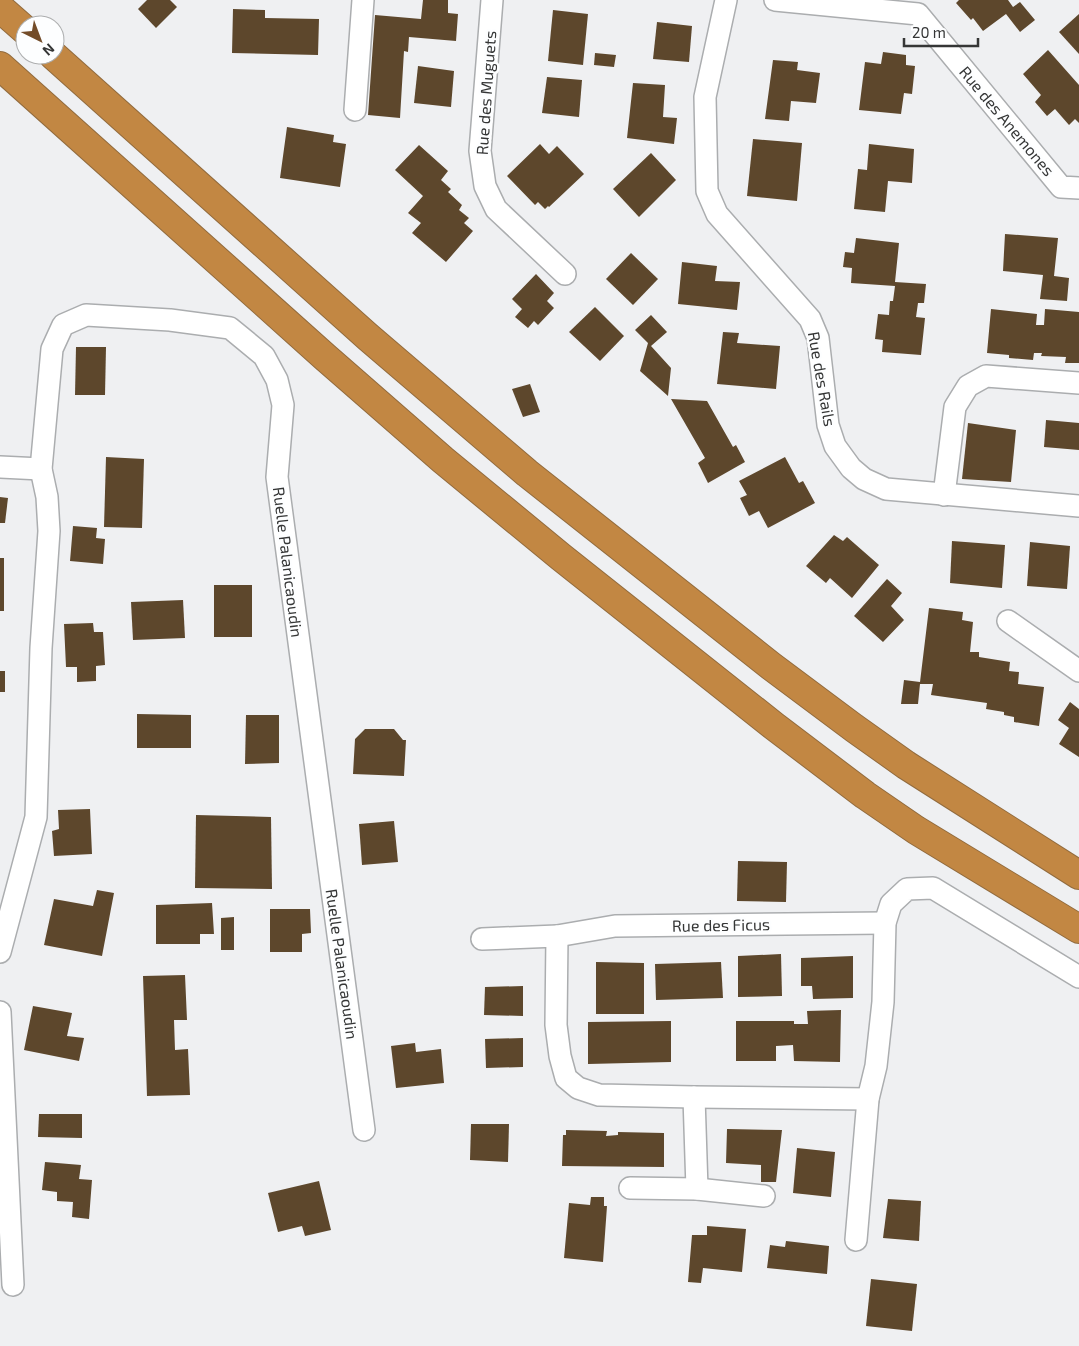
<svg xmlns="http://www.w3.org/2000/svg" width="1079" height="1346" font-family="'Exo 2',sans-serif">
  <rect width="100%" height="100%" fill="#eff0f2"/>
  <g fill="#5d472c">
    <polygon points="147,0 170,0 177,7 156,28 138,9"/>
    <polygon points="423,0 448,0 448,13 458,14 456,41 409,37 408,52 404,51 400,118 368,115 375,15 421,19"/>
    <polygon points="959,0 1008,0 1013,7 1020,2 1035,20 1020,32 1006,14 983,31 973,18 971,20 956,3"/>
    <polygon points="233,9 265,10 265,18 319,19 318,55 232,53"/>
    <polygon points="553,10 588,14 583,65 548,61"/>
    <polygon points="1079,14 1079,54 1059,32"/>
    <polygon points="657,22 692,26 689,62 653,59"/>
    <polygon points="1048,50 1079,85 1079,123 1075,119 1069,125 1055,109 1047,116 1035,102 1041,95 1023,74"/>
    <polygon points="883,52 906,55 906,65 915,66 912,94 904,93 901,114 859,110 865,62 881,64"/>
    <polygon points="595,53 616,55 614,67 594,65"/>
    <polygon points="773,60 798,62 797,70 820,73 816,103 791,101 789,121 765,119"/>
    <polygon points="418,66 454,71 451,107 414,103"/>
    <polygon points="547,77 582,80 579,117 542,113"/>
    <polygon points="633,83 665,85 663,117 677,118 674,144 627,138"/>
    <polygon points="287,127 334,135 333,142 346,144 340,187 280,178"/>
    <polygon points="753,139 802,143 797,201 747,196"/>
    <polygon points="540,144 549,154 557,146 584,174 549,207 548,206 545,209 538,202 535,205 507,176"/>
    <polygon points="869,144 914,149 912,183 888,181 885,212 854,209 858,169 867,170"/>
    <polygon points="419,145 448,171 441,180 451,189 448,192 462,205 459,210 469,218 464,223 473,231 446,262 412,233 421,223 408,213 423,196 395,170"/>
    <polygon points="651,153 676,180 639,217 613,189"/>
    <polygon points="1005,234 1058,238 1054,276 1069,278 1067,301 1040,299 1043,275 1003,271"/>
    <polygon points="856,238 899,243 895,282 926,284 924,303 918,303 916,317 925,318 921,355 882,352 883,340 875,339 878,314 889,315 890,301 893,301 895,286 851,283 852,268 843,267 845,252 854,253"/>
    <polygon points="631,253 658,279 633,305 606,279"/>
    <polygon points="682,262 717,266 715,281 740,282 737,310 678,304"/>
    <polygon points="536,274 554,293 547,301 554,308 538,325 534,321 528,328 515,317 522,309 512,299"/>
    <polygon points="595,307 624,336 600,361 569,332"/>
    <polygon points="991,309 1037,314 1036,325 1044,325 1045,309 1079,312 1079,363 1065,363 1066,357 1041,356 1042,353 1034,353 1033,360 1009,358 1009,355 987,353"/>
    <polygon points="651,315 667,332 651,346 671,368 668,396 640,371 648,343 635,330"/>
    <polygon points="723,332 739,333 737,343 780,346 776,389 717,384"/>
    <polygon points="76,347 106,347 105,395 75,395"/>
    <polygon points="530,384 540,412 523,417 512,389"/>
    <polygon points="671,399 707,401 733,447 736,445 745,462 708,483 698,463 705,458"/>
    <polygon points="1046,420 1079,423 1079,450 1044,447"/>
    <polygon points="968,423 1016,430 1011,482 962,479"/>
    <polygon points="106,457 144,459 142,528 104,527"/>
    <polygon points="785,457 799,483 803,481 815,503 768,528 759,511 749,516 740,498 747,495 739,481"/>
    <polygon points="0,497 8,498 5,523 0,523"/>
    <polygon points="73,526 97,528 96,538 105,539 103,564 70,561"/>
    <polygon points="834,535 843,541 847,537 879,565 852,598 830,578 826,583 806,566"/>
    <polygon points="952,541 1005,545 1002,588 950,583"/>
    <polygon points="1030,542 1070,546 1067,589 1027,586"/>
    <rect x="0" y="558" width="4" height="53"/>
    <polygon points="887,579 902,593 891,606 904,620 883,642 854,616"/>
    <rect x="214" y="585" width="38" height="52"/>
    <polygon points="183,600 185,638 133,640 131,602"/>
    <polygon points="929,608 963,612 962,620 973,622 970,652 979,652 979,657 1010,662 1009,671 1019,672 1018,684 1044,687 1039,726 1014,722 1014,717 1004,715 1004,712 986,709 987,703 931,695 933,684 920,684 918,704 901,704 904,680 920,682"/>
    <polygon points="93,623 94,632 103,632 105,665 96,666 96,681 77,682 77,667 66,667 64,624"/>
    <rect x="0" y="671" width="5" height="21"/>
    <polygon points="1070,702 1079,709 1079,757 1059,744 1069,728 1058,720"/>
    <polygon points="137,714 191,715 191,748 137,748"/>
    <polygon points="246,715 279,715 279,763 245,764"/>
    <polygon points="365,729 394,729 403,740 406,740 404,776 353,774 355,739"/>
    <polygon points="90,809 92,854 54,856 52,831 59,829 58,810"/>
    <polygon points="196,815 271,817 272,889 195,888"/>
    <polygon points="394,821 398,862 362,865 359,824"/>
    <polygon points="738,861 787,862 786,902 737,901"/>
    <polygon points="97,890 114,893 102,956 44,945 54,899 93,906"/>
    <polygon points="212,903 214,934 200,934 200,944 156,944 156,905"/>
    <polygon points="270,909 310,909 311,933 302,934 302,952 270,952"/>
    <polygon points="234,917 234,950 221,950 221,918"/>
    <polygon points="781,954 782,996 738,997 738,956"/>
    <polygon points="853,956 853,998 813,999 812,986 801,986 801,958"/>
    <polygon points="596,962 644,963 644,1014 596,1014"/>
    <polygon points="721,962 723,998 656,1000 655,964"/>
    <polygon points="185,975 187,1020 174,1020 175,1050 188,1049 190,1095 147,1096 143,976"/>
    <polygon points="523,986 523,1016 484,1015 485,987"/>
    <polygon points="33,1006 72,1013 67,1036 84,1038 79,1061 24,1050"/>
    <polygon points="841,1010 840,1062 794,1061 793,1045 776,1046 776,1061 736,1061 736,1021 794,1021 794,1024 808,1024 807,1011"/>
    <polygon points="671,1021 671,1062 588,1064 588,1022"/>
    <polygon points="523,1038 523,1067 486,1068 485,1039"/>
    <polygon points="415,1043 416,1052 441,1049 444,1083 396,1088 391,1046"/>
    <polygon points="39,1114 82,1114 82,1138 38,1137"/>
    <polygon points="471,1124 509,1124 508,1162 470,1160"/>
    <polygon points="727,1129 782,1130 776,1182 761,1182 761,1165 726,1163"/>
    <polygon points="566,1130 607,1131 606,1136 618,1135 618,1132 664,1133 664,1167 562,1166 563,1135 566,1135"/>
    <polygon points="797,1148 835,1152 831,1197 793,1193"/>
    <polygon points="45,1162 81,1165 79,1179 92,1180 89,1219 72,1217 73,1202 57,1201 57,1192 42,1190"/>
    <polygon points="319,1181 331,1230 305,1236 302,1226 278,1232 268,1193"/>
    <polygon points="591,1197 604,1197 604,1206 607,1206 603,1262 564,1258 569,1203 590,1205"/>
    <polygon points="888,1199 921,1201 919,1241 883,1238"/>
    <polygon points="707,1226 746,1229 742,1272 703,1268 701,1283 688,1282 692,1235 707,1235"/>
    <polygon points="786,1241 829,1246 827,1274 767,1268 770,1245 785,1247"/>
    <polygon points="871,1279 917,1284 912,1331 866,1326"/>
  </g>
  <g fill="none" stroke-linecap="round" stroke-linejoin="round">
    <defs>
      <g id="street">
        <polyline points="492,0 480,151 485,186 496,209 565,274"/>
        <polyline points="726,0 705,97 707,191 717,214 810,319 818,338 828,425 835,446 851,468 864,479 886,489 1079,506"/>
        <polyline points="775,0 918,14 1061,187 1079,188"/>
        <polyline points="355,110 363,0"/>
        <polyline points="0,467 41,469"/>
        <polyline points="944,495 955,407 968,386 986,376 1079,383"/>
        <polyline points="1008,621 1079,671"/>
        <polyline points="557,936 556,1025 560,1056 566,1078 578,1088 599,1095 694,1097 868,1099"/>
        <polyline points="482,939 557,936 615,926 885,923"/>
        <polyline points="0,952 36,817 41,648 49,531 47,497 41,469 52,349 63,325 86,315 170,320 230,328 264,356 277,380 283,405 277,477 364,1130"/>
        <polyline points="0,1012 13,1285"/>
        <polyline points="694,1097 697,1189"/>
        <polyline points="630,1188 697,1189 764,1196"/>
        <polyline points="856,1240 868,1099 876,1066 883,1002 885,923 891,904 907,889 933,888 1079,977"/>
      </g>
      <g id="highway">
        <polyline points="0,8 25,30"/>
        <polyline points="53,55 368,337 527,473 771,666 854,728 906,765 1079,875"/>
        <polyline points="0,66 325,357 443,460 561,557 774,726 865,795 916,830 1079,929"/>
      </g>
    </defs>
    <use href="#street" stroke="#abadaf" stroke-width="24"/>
    <use href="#highway" stroke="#916b3e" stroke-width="30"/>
    <use href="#street" stroke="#fff" stroke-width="21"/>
    <use href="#highway" stroke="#c28743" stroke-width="28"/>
  </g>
  <g text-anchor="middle" stroke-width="5" stroke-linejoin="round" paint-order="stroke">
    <g font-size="16" fill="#353636" stroke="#fdfeff">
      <text transform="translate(486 93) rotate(-86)" y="6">Rue des Muguets</text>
      <text transform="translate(1007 121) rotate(50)" y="6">Rue des Anemones</text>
      <text transform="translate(822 379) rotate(80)" y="6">Rue des Rails</text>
      <text transform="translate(288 562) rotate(83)" y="6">Ruelle Palanicaoudin</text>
      <text transform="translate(721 925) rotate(-1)" y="6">Rue des Ficus</text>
      <text transform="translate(342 964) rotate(82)" y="6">Ruelle Palanicaoudin</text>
    </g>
  </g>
  <g transform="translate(40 40) rotate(138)"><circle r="24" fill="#fdfeff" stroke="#adaeaf"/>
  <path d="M0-4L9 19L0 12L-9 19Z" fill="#734c29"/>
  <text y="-8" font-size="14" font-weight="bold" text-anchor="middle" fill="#353636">N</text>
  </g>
  <path d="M904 38v8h74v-8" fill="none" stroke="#353636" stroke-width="2.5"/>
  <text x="912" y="38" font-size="15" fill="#353636" stroke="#fdfeff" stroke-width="4" paint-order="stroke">20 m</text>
</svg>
